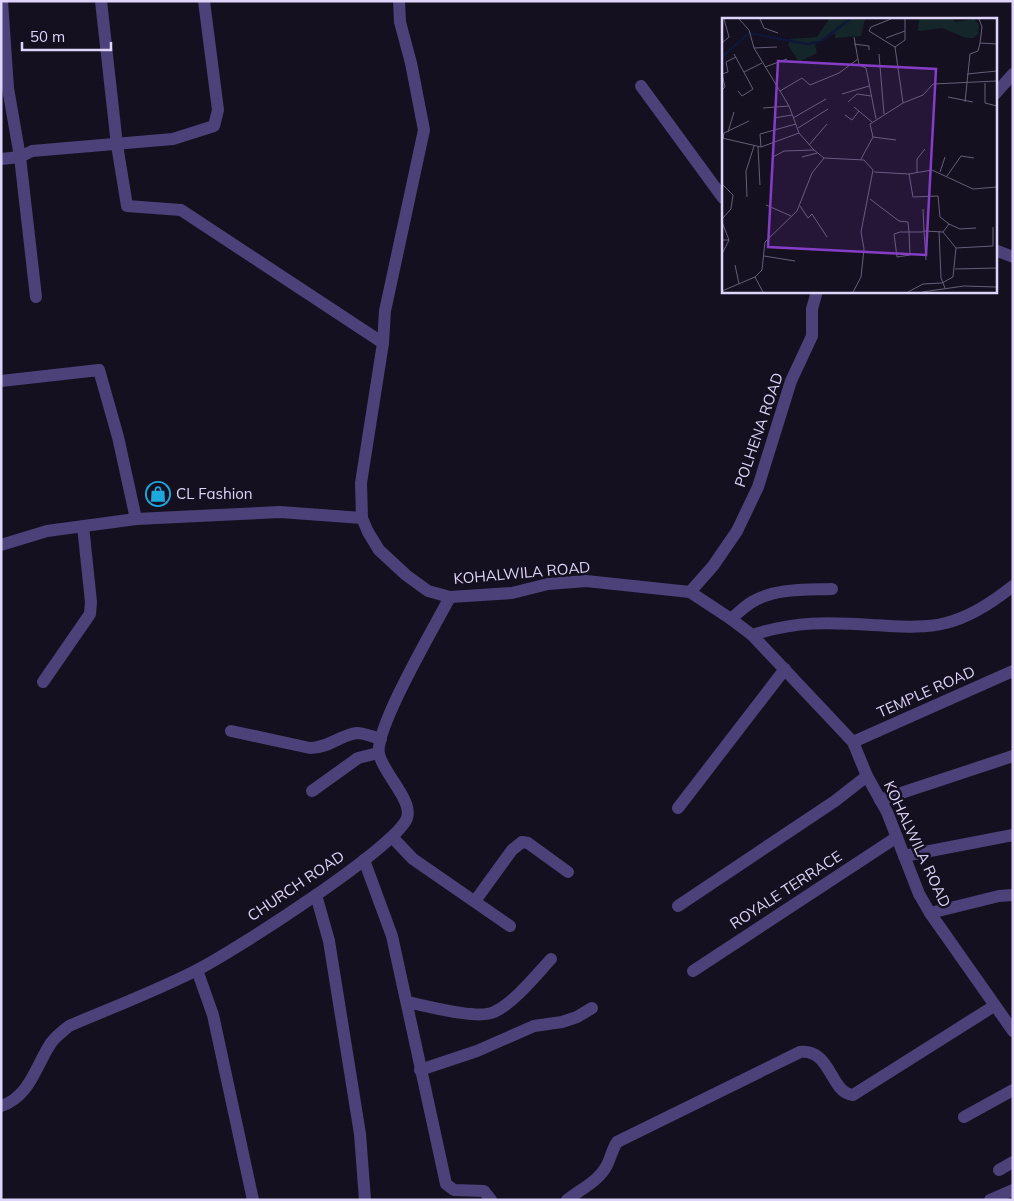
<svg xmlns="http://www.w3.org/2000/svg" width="1014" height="1201" font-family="Mulish,sans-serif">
  <rect width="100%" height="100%" fill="#151020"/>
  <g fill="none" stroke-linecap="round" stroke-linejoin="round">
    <g stroke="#4d4179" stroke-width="12">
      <polyline points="101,1 117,145 127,206 181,210 383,343"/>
      <polyline points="399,1 400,22 411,63 424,130 385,311 383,343 361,483 362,518 368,532 379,550 406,575 428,591 450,597 512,593 548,584 586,581 690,592 731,619 752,635 853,742 867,776 887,812 919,894 930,913 1013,1031"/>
      <polyline points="641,86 723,198"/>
      <polyline points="995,94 1013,74"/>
      <polyline points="1,159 20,157 8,88 2,1"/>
      <polyline points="995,250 1013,257"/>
      <polyline points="36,297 20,157 32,151 173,139 214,126 218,110 204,1"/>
      <polyline points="1,381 99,370 118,437 136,519"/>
      <polyline points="1,545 47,531 136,519 280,512 362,518"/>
      <polyline points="690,592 713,566 737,531 758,487 791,381 812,336 812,309 817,291"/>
      <path d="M 731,619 C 738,613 745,606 752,602 C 775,588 806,590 832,589"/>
      <path d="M 752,635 C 796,621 827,622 873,625 C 897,626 922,629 946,623 C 971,617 993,602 1013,586"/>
      <polyline points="43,682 90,614 91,602 83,526"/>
      <path d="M 231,731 L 310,748 C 329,748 340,735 357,733 C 364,733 373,737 381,739"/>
      <polyline points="853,742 1013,671"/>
      <polyline points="312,791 358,758 378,753"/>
      <polyline points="880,800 1013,756"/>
      <polyline points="678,808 785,669"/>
      <polyline points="392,837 413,859 510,926"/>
      <polyline points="904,856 1013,835"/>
      <polyline points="364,860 392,936 446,1184 454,1190 484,1191 491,1200"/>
      <polyline points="316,895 329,941 360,1134 365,1200"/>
      <polyline points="475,901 512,850 522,842 528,843 568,872"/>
      <polyline points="678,906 835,801 867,776"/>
      <polyline points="930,913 999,896 1013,895"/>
      <polyline points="197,970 213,1015 253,1200"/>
      <polyline points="693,971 897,837"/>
      <path d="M 407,1002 C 427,1006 478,1020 494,1012 C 514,1003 536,975 551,959"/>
      <polyline points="420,1070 477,1051 534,1026 562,1022 577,1017 592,1008"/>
      <path d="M 1,1106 C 30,1097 36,1065 51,1043 C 56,1036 63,1031 69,1026 C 111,1008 156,991 197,970 C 231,953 397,847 407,818 C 413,800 383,773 379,754 C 374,729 436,624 450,597"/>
      <polyline points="964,1117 1013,1090"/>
      <polyline points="999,1170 1013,1162"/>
      <path d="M 567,1200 C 581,1189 599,1181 607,1165 C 611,1157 612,1150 617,1142 L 800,1052 C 832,1049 829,1092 853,1095 L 994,1006"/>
      <polyline points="990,1200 1013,1190"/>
    </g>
  </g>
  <defs>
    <symbol id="shop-ring" viewBox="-11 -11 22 22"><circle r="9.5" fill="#151020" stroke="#1ca8dd" stroke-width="1.5"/><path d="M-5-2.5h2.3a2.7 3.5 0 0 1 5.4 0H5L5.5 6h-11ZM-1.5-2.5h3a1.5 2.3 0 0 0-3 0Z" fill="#1ca8dd"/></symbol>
  </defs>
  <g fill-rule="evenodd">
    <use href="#shop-ring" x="144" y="480" width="28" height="28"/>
  </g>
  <g text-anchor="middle" stroke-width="5" stroke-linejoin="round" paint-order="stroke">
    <g font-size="15" fill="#dfd4f9" stroke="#151020">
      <text transform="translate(759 430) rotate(-71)" y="5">POLHENA ROAD</text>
      <text transform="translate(522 573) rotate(-5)" y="5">KOHALWILA ROAD</text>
      <text transform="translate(926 692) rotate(-24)" y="5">TEMPLE ROAD</text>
      <text transform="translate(917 844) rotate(65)" y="5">KOHALWILA ROAD</text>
      <text transform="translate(296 886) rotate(-34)" y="5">CHURCH ROAD</text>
      <text transform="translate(786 890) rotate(-33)" y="5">ROYALE TERRACE</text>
    </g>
    <g font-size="15" fill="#dfd4f9" stroke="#151020" text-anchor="start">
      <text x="176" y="499">CL Fashion</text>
    </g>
  </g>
  <g transform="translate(722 18)">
    <rect width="275" height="275" fill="#151020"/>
    <path d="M 107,1 L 143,1 L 139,18 L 113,20 L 113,15 L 93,27 L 95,35 L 77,44 L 66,27 L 68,21 L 95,19 ZM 197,1 L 231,1 L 233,4 L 252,1 L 257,7 L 256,16 L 252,20 L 244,20 L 220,10 L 196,13 Z" fill="#142629"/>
    <path fill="none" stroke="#0f1739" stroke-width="2.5" d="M 0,39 L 27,15 L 85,26 L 98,24 L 128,1"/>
    <path fill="none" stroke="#665e77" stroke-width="1" d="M 17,1 L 27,12 L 32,30 L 67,88 L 77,115 L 92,132 L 102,140 L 142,142 L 151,152 L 139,214 L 142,231 L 139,259 L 131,274M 38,1 L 42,10 L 56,15M 169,1 L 149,9 L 147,13 L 173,29 L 181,85M 257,1 L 260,9 L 258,25M 132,19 L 137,47 L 144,50 L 154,101M 164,20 L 183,13M 0,25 L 7,19 L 2,1M 132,26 L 147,28 L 147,32M 173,29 L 183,22 L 183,1M 32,30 L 55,29M 12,36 L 31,71 L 20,78 L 16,73M 157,36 L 162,96M 43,49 L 65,41M 22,54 L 40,45M 0,56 L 6,54 L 4,44 L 14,39M 245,56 L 275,53M 263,65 L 263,85 L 275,88M 0,72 L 3,69 L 0,56M 58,73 L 80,60 L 88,67 L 117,55 L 136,41M 120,76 L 147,68M 226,79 L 251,84M 126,84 L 135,76 L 149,78M 243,84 L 248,36 L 256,33 L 258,25 L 275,26M 132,89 L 150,104M 41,90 L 67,88M 123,97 L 130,102 L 137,93M 52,100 L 70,97M 71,100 L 104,81M 76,110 L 106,91M 6,114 L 12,94M 151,119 L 174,122M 0,120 L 39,129 L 77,115M 1,121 L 2,115 L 27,103M 87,127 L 105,106M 36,129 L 38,167M 39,129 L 38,116 L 74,106M 51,139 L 62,133 L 92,132M 80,139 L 95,135M 139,141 L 151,119 L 148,106 L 181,85 L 201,77 L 211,66 L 275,63M 152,154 L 187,156 L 210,152 L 251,171 L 275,169M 218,154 L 223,139M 195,155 L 195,141 L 203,131M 187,156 L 191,179 L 216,178 L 218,199 L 227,206M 225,158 L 239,138 L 252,140M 0,166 L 11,177 L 9,191 L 0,201M 25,179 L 24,153 L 32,128M 148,181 L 177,203 L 186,204 L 187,214 L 188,237 L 175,239 L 172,216 L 178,214 L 200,214 L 202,213 L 201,191M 44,187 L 69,198M 78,188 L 86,200 L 90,196 L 105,219M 0,204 L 7,222M 217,213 L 219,260 L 223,270M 221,214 L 227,206 L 238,211 L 254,210M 0,222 L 7,222 L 0,236M 234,230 L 271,228 L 271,209M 42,238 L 73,243M 13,247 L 17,266M 233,251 L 275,250M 33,259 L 41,274M 0,273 L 33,259 L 40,252 L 43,224 L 75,193 L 90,155 L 102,140M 186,274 L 201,266 L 220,265 L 231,259 L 234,230 L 221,214 L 202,213 L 204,242M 200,274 L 242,268 L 275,269"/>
    <path fill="#853dc5" fill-opacity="0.15" stroke="#853dc5" stroke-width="2.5" d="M 56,43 L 214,51 L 204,237 L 46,229 Z"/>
    <rect width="275" height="275" fill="none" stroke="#dfd4f9" stroke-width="2.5"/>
  </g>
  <rect width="1014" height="1201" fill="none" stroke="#dfd4f9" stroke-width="5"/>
  <path d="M22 42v8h89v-8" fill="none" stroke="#dfd4f9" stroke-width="2.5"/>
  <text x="30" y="42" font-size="15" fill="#dfd4f9" stroke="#151020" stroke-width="4" paint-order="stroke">50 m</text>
</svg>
